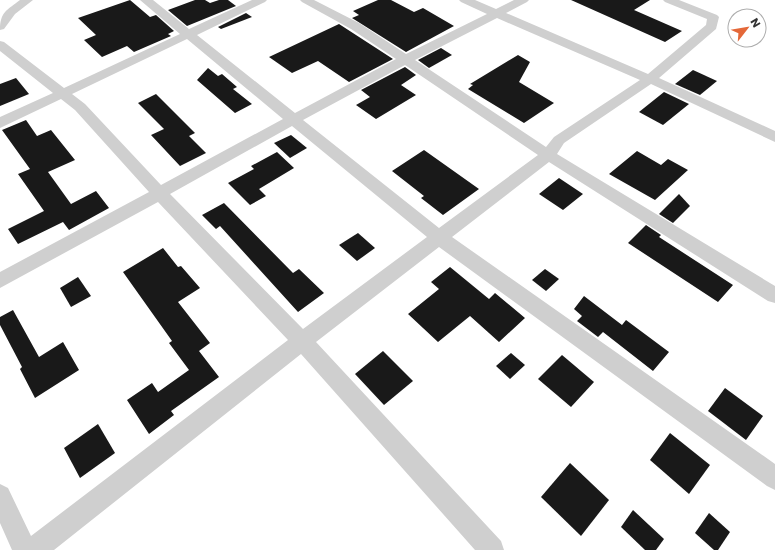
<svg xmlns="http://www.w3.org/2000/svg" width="775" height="550" font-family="Poppins,sans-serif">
  <rect width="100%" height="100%" fill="#fff"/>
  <g fill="#191919">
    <polygon points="130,0 150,17 156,15 174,31 168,34 171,36 134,52 127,46 102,57 84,40 96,35 78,18"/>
    <polygon points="195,0 205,0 210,3 219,0 228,0 236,6 187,26 168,10"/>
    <polygon points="378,0 391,0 414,12 423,8 454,26 406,52 352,18 359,15 353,11"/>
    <polygon points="571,0 650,0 634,10 682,31 665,42"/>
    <polygon points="246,13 252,17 221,29 218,27"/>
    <polygon points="339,24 393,59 349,82 318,61 292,73 269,57"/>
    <polygon points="441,48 452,55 429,68 418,60"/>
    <polygon points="518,55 530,62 519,82 554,103 524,123 468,89 473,85 470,84"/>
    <polygon points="405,67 416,75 401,85 416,95 376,119 356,105 370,97 361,90"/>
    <polygon points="208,68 218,76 222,74 237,87 233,89 252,104 235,113 197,80"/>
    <polygon points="693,70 717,81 700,95 675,84"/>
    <polygon points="16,78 29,94 0,106 0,84"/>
    <polygon points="664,92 689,104 663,125 639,112"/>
    <polygon points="156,94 195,133 189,136 206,153 180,166 151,135 164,129 138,103"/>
    <polygon points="26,120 37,136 51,130 75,160 48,172 71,204 96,191 109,208 69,230 63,222 18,244 8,229 44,211 18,174 30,169 2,130"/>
    <polygon points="291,135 307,148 290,158 274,143"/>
    <polygon points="424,150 479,189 443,215 421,198 424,196 392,171"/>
    <polygon points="637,151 661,165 668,159 688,170 655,200 609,174"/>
    <polygon points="277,152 294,168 259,189 266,196 250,205 228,183 254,169 251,166"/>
    <polygon points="559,178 583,194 563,210 539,194"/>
    <polygon points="679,194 690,206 673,223 659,214"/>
    <polygon points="224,203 293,273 299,269 324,293 298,312 220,226 216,229 202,215"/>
    <polygon points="646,225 661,235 659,237 733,285 718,302 628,243"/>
    <polygon points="358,233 375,248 357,261 339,245"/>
    <polygon points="163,248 178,267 181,266 200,288 178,302 210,343 199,351 219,377 171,411 174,415 149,434 127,400 152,383 158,392 189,370 169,343 172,341 123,272"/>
    <polygon points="450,267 489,299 495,293 525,318 499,342 470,316 438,342 408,314 439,289 431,282"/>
    <polygon points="545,269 559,279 546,291 532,280"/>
    <polygon points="78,277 91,296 71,307 60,288"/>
    <polygon points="584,296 622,325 626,320 669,352 653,371 603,332 598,337 577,321 582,316 574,309"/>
    <polygon points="13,310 39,357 63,342 79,370 35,398 20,369 22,367 0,325 0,317"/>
    <polygon points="383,351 413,381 384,405 355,374"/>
    <polygon points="511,353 525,365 510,379 496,366"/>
    <polygon points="562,355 594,382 571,407 538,379"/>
    <polygon points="725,388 763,416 746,440 708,411"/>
    <polygon points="98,424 115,453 80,478 64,448"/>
    <polygon points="670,433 710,465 689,494 650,460"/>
    <polygon points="570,463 609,500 581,536 541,497"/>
    <polygon points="633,510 664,539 656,550 645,550 621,527"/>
    <polygon points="709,513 730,532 718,550 714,550 695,533"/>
  </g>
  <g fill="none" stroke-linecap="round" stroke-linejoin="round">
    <g fill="#cfcfcf" fill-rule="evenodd">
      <path d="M 20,0 L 33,0 L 15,14 L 4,29 L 0,30 C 0,12 7,10 20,0 Z"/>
      <path d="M 140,0 L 153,0 L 189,29 L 252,0 L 267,0 L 265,2 L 197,35 L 295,113 L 396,59 L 351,29 L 302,2 L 300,0 L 314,0 L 359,23 L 406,54 L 487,14 L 461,2 L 459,0 L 475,0 L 496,9 L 514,0 L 529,0 L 527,2 L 506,13 L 648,74 L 706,25 L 707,19 L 665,2 L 663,0 L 679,0 L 717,15 L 719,17 L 716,29 L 659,78 L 775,131 L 775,142 L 651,84 L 564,143 L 557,154 L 775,286 L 775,303 L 768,301 L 549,162 L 452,237 L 775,464 L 775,490 L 767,486 L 439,247 L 316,342 L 501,541 L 504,550 L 475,550 L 301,354 L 54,550 L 12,550 L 0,523 L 0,484 L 8,488 L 31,536 L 288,340 L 158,202 L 0,288 L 0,272 L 149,192 L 75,110 L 61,99 L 0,128 L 0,117 L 53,93 L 0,51 L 0,41 L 4,42 L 64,88 L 180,34 ZM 497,18 L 640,80 L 554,137 L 546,147 L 415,60 ZM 187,39 L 283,119 L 161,185 L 85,104 L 72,94 ZM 405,65 L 538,155 L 439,228 L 303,120 ZM 292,126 L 427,237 L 303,329 L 170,194 Z"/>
    </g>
  </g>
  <g transform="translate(747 28) rotate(59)"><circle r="19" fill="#ffffff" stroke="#adadad"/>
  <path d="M0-3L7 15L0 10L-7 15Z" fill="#e46839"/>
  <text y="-6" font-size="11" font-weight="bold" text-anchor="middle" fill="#323232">N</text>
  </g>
</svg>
